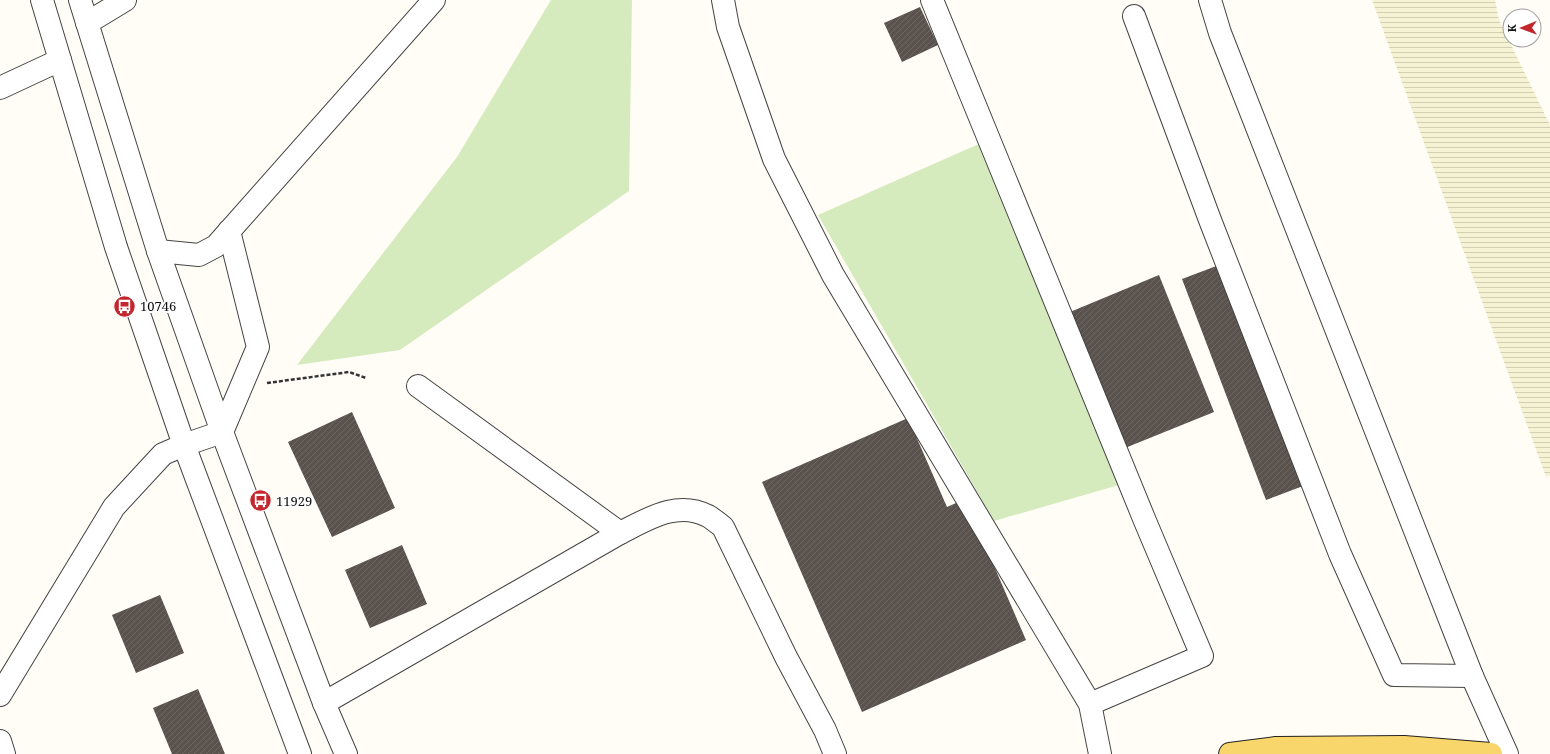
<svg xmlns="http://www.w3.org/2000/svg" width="1550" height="754" font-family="'Noto Serif',serif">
  <defs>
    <pattern id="farmland-rules" width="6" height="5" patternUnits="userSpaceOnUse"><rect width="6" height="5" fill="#f6f3d4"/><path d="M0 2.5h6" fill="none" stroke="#d2cfb5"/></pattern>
    <pattern id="building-hatch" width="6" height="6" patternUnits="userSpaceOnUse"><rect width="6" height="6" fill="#5a524d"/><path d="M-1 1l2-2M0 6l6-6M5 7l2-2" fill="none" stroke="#6d6662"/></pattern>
  </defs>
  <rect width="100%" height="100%" fill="#fffdf5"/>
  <polygon fill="url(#farmland-rules)" points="1372,0 1495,0 1499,20 1550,125 1550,476 1546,477"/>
  <g fill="#d5ebbd">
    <polygon points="551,0 632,0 629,191 400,350 297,365 457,157"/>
    <polygon points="981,143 1119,485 994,521 818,215"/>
  </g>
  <g fill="url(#building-hatch)">
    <polygon points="920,7 938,45 902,62 884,23"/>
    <polygon points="1219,265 1303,486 1266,500 1182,279"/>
    <polygon points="1159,275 1214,412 1125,448 1070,312"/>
    <polygon points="352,412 395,508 332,537 288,442"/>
    <polygon points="908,418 947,507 965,499 1026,640 862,712 762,482"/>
    <polygon points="402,545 427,604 370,628 345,570"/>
    <polygon points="160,595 184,653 136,673 112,615"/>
    <polygon points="198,689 225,754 172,754 153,708"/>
  </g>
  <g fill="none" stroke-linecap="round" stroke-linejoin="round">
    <defs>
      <g id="minor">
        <polyline points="42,0 116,247 184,445 300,754"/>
        <polyline points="80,0 158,251 222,432 324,703 346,754"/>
        <polyline points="723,0 728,27 774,159 833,275 1090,704 1100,754"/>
        <polyline points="932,0 1145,521 1202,656 1090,704"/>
        <polyline points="1210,0 1220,33 1472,676 1507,754"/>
        <polyline points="1134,16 1210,220 1340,554 1394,675 1472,676"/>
        <polyline points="87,23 125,0"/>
        <polyline points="0,88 60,60"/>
        <polyline points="158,251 199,255 216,246 434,0"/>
        <polyline points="418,386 620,533"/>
        <polyline points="0,695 114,507 163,454 184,445 222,432 258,347 229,231"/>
        <path d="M 324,703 L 620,533 C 648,519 677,500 708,516 C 713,519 718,523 723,527 L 786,657 L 825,730 L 835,754"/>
        <polyline points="0,741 4,754"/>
      </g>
      <polyline id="major" points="1230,754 1276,748 1404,747 1491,754"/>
    </defs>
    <use href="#minor" stroke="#444" stroke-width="24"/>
    <use href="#major" stroke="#222" stroke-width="24"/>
    <polyline stroke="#333" stroke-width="2.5" stroke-dasharray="4 2" stroke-linecap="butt" points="267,383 349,372 366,378"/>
    <use href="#minor" stroke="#fff" stroke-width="22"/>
    <use href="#major" stroke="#f9d66b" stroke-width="22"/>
  </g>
  <defs>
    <symbol id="bus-disc" viewBox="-11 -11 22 22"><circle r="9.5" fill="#c4262e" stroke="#fff"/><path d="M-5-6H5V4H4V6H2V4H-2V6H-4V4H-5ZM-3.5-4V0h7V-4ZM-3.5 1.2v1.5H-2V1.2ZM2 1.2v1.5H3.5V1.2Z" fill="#fff"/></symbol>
  </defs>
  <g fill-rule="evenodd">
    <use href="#bus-disc" x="112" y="294" width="25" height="25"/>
    <use href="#bus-disc" x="248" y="488" width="25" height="25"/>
  </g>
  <g text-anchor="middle" stroke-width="4" stroke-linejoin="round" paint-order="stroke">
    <g font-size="13" fill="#111" stroke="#fff" text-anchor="start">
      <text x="140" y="311">10746</text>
      <text x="276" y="506">11929</text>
    </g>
  </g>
  <g transform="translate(1522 28) rotate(269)"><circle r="19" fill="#ffffff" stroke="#a0a0a0"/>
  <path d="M0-3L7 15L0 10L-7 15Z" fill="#c4262e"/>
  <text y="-6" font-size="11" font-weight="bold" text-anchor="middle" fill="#111111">K</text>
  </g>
</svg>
